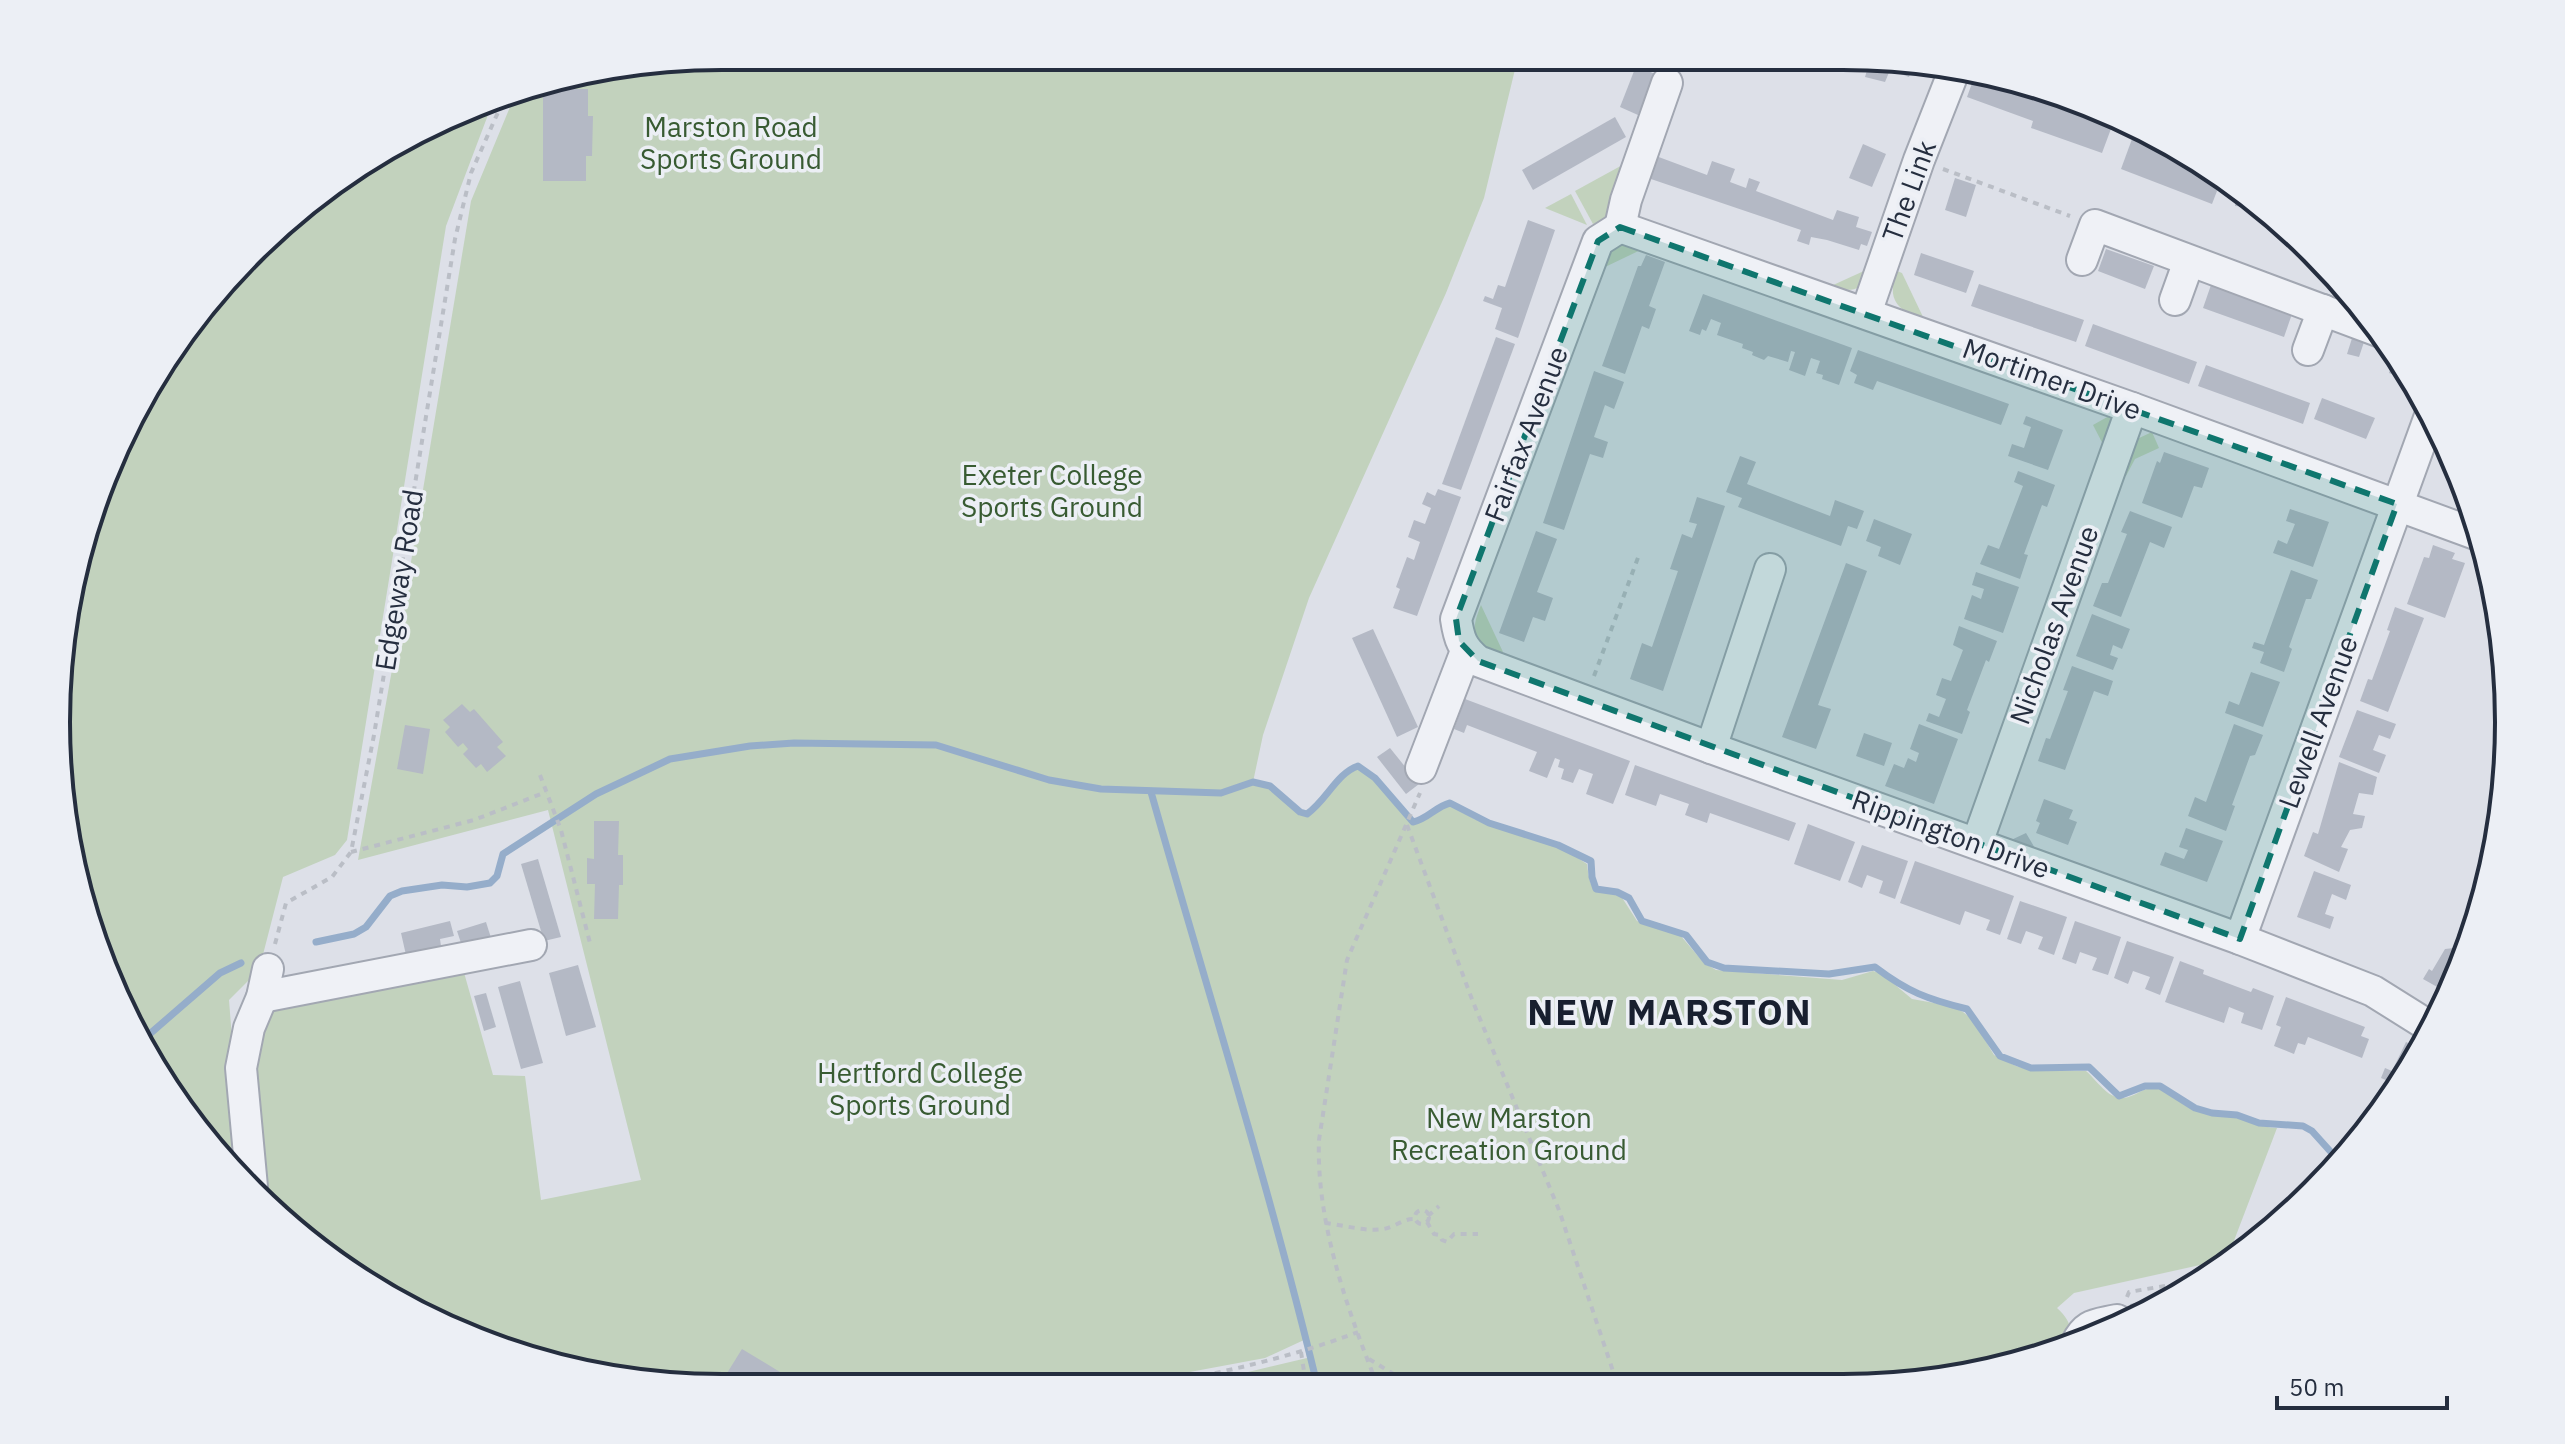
<svg xmlns="http://www.w3.org/2000/svg" width="2565" height="1444" font-family="'IBM Plex Sans',sans-serif">
  <rect width="100%" height="100%" fill="#dde0e8"/>
  <g fill="#c2d2bd">
    <path d="M 722,56 L 1518,57 L 1484,198 L 1446,293 L 1309,598 L 1263,735 L 1253,782 L 1270,786 L 1300,812 L 1307,813 C 1326,801 1336,773 1358,766 L 1375,778 L 1413,822 C 1428,819 1436,807 1450,803 L 1474,819 L 1558,845 L 1587,864 C 1591,896 1593,888 1621,896 L 1637,921 L 1680,935 L 1704,963 L 1716,970 L 1842,980 L 1873,971 L 1882,974 L 1912,999 L 1951,1006 L 1963,1012 L 1973,1020 L 1994,1055 L 2016,1066 L 2030,1070 L 2086,1071 C 2099,1082 2111,1105 2131,1096 C 2139,1093 2146,1087 2155,1088 C 2167,1089 2180,1104 2192,1109 C 2208,1116 2220,1112 2235,1116 C 2251,1121 2259,1127 2277,1128 L 2227,1259 L 2074,1293 L 2057,1308 C 2071,1321 2073,1329 2067,1348 L 2057,1353 L 1929,1382 L 1194,1385 L 1307,1358 L 1304,1340 L 1265,1358 L 1120,1385 L 679,1387 L 508,1353 L 389,1299 L 265,1197 L 256,1098 L 259,1044 L 274,1005 L 463,969 L 493,1075 L 525,1076 L 541,1200 L 641,1180 L 548,810 L 358,860 L 408,580 L 471,201 L 517,90 Z"/>
    <polygon points="494,99 446,226 347,840 335,855 283,877 259,970 229,1000 243,1179 221,1161 107,976 57,765 79,549 169,352 317,193"/>
    <polygon points="1637,157 1621,213 1593,224 1575,191"/>
    <polygon points="1571,194 1587,225 1545,208"/>
    <polygon points="1619,240 1651,245 1603,268 1605,252"/>
    <path d="M 1877,265 L 1873,280 C 1857,290 1849,293 1831,286 Z"/>
    <path d="M 1897,271 L 1902,273 L 1924,319 C 1897,311 1886,299 1897,271 Z"/>
    <polygon points="2109,416 2115,426 2107,452 2093,425"/>
    <polygon points="2152,432 2159,448 2135,459 2126,476 2123,475 2137,439"/>
    <path d="M 1481,605 L 1503,652 C 1470,650 1470,631 1481,605 Z"/>
  </g>
  <g fill="none" stroke-linecap="round" stroke-linejoin="round">
    <g stroke="#95adca" stroke-width="7">
      <path d="M 1151,792 C 1207,990 1269,1185 1317,1384"/>
      <path d="M 316,942 L 354,934 L 366,927 L 390,896 L 402,891 L 442,885 L 467,887 L 490,883 L 497,876 L 503,854 L 596,794 L 670,759 L 750,746 L 794,743 L 936,745 L 1049,780 L 1101,789 L 1221,793 L 1253,782 L 1270,786 L 1300,812 L 1307,814 C 1326,801 1337,773 1358,766 L 1375,778 L 1413,822 C 1428,819 1435,807 1450,803 L 1489,823 L 1558,845 L 1591,861 L 1592,877 L 1596,889 L 1617,892 L 1629,898 L 1642,921 L 1686,935 L 1707,962 L 1724,968 L 1829,974 L 1875,967 C 1908,992 1927,999 1967,1009 L 2000,1056 L 2031,1068 L 2089,1067 L 2119,1096 L 2145,1086 L 2160,1086 L 2195,1108 L 2212,1113 L 2237,1115 L 2259,1123 L 2303,1126 L 2312,1131 L 2339,1161"/>
      <polyline points="145,1038 220,973 241,963"/>
    </g>
  </g>
  <g fill="#b4b9c5">
    <polygon points="1810,57 1855,57 1852,68 1830,61 1827,67 1808,61"/>
    <polygon points="1871,57 1886,57 1914,63 1909,77 1890,70 1885,82 1865,77"/>
    <polygon points="1636,66 1655,74 1638,115 1620,107"/>
    <polygon points="1975,75 2049,90 2115,118 2102,153 2031,128 2033,121 1967,97"/>
    <polygon points="543,89 588,89 588,116 593,116 592,156 586,156 586,181 543,181"/>
    <polygon points="1615,117 1626,137 1533,190 1522,170"/>
    <polygon points="2132,139 2208,168 2222,178 2212,204 2121,169"/>
    <polygon points="1863,144 1886,154 1872,187 1849,178"/>
    <polygon points="1656,156 1707,175 1712,161 1735,169 1730,182 1746,188 1749,178 1760,182 1756,191 1833,220 1837,210 1859,217 1856,227 1872,232 1867,246 1861,244 1859,250 1827,240 1811,237 1809,245 1797,241 1801,230 1648,178"/>
    <polygon points="1955,178 1976,185 1966,217 1945,210"/>
    <polygon points="2236,188 2263,208 2235,206"/>
    <polygon points="1528,220 1555,230 1518,338 1495,329 1502,308 1483,301 1485,296 1493,299 1498,285 1505,287"/>
    <polygon points="2106,249 2154,266 2145,289 2098,271"/>
    <polygon points="1921,253 1974,271 1966,293 1914,275"/>
    <polygon points="1646,255 1665,262 1649,306 1656,309 1649,329 1642,326 1625,374 1602,366 1638,266 1641,266"/>
    <polygon points="1979,284 2084,320 2076,342 1971,306"/>
    <polygon points="2211,285 2292,314 2284,337 2203,308"/>
    <polygon points="1703,294 1852,348 1839,385 1822,379 1823,375 1816,373 1820,361 1811,358 1805,376 1789,370 1795,352 1791,351 1788,362 1768,356 1764,360 1752,355 1753,352 1742,348 1743,344 1717,335 1721,323 1711,319 1706,331 1702,329 1700,335 1689,331"/>
    <polygon points="2093,324 2197,362 2189,384 2085,346"/>
    <polygon points="2354,332 2366,336 2359,357 2347,354"/>
    <polygon points="1496,337 1515,344 1461,490 1442,484"/>
    <polygon points="1858,350 2009,404 2001,425 1877,381 1873,390 1854,383 1857,375 1850,371"/>
    <polygon points="2395,355 2410,379 2411,381 2389,373"/>
    <polygon points="2206,365 2310,403 2303,424 2198,386"/>
    <polygon points="1594,371 1624,382 1614,409 1605,405 1594,437 1608,442 1603,458 1590,454 1564,530 1543,523"/>
    <polygon points="2322,398 2375,418 2366,439 2314,419"/>
    <polygon points="2026,416 2063,430 2048,470 2008,456 2012,444 2024,448 2031,427 2023,424"/>
    <polygon points="2446,444 2453,462 2441,458"/>
    <polygon points="2164,452 2209,468 2202,488 2194,486 2182,518 2142,503 2157,461 2160,463"/>
    <polygon points="1740,456 1756,462 1747,484 1830,516 1835,500 1864,511 1857,529 1848,526 1841,546 1738,507 1742,498 1726,492"/>
    <polygon points="2018,471 2055,485 2047,507 2042,505 2024,554 2028,555 2020,579 1980,564 1988,545 1999,549 2023,486 2014,482"/>
    <polygon points="1438,489 1461,497 1417,616 1393,608 1400,589 1396,587 1407,557 1414,560 1420,542 1408,537 1414,520 1425,524 1431,508 1422,504 1427,492 1435,496"/>
    <polygon points="1697,497 1725,506 1663,691 1630,679 1642,643 1652,647 1678,571 1670,569 1682,534 1692,538 1697,524 1689,522"/>
    <polygon points="2290,509 2329,522 2313,567 2273,553 2278,540 2287,544 2295,524 2286,521"/>
    <polygon points="2130,511 2172,527 2164,548 2150,542 2121,617 2093,606 2102,583 2108,583 2127,534 2121,532"/>
    <polygon points="1874,519 1912,534 1900,565 1878,556 1881,547 1866,541"/>
    <polygon points="1536,531 1557,539 1537,592 1553,598 1545,621 1533,617 1524,642 1499,633"/>
    <polygon points="2433,545 2455,553 2452,559 2465,563 2445,618 2407,604 2424,557 2429,558"/>
    <polygon points="1846,563 1867,571 1818,705 1831,709 1816,749 1782,737"/>
    <polygon points="2291,570 2318,580 2311,599 2306,599 2289,647 2292,649 2284,672 2260,663 2264,652 2252,648 2254,642 2264,645"/>
    <polygon points="1976,572 2019,587 2003,633 1964,619 1972,595 1981,599 1984,589 1972,585"/>
    <polygon points="2395,607 2424,618 2388,712 2360,701 2368,679 2372,680 2390,631 2387,630"/>
    <polygon points="2092,614 2130,629 2122,649 2113,645 2110,655 2118,658 2113,670 2076,656"/>
    <polygon points="1959,626 1997,641 1989,662 1986,660 1967,710 1970,712 1962,734 1926,721 1929,713 1939,717 1946,699 1936,695 1942,678 1951,681 1963,650 1953,645"/>
    <polygon points="1373,629 1418,727 1397,737 1352,638"/>
    <polygon points="2072,666 2113,681 2108,696 2094,691 2065,770 2038,761 2046,738 2050,739 2068,691 2063,690"/>
    <polygon points="2251,672 2280,682 2263,727 2225,713 2229,701 2239,705"/>
    <polygon points="1465,699 1630,761 1613,804 1586,794 1593,774 1579,769 1573,783 1561,779 1564,769 1558,767 1560,760 1555,758 1547,778 1529,771 1537,752 1467,725 1464,733 1454,729"/>
    <polygon points="462,704 470,712 474,709 503,742 497,747 506,756 487,772 481,764 476,768 463,754 468,749 463,743 458,747 445,732 450,727 443,720"/>
    <polygon points="2357,710 2396,724 2390,739 2379,735 2373,750 2386,755 2379,773 2339,757"/>
    <polygon points="1919,724 1958,739 1934,804 1885,786 1894,764 1904,768 1908,758 1916,762 1919,753 1910,749"/>
    <polygon points="2234,724 2263,735 2255,755 2250,756 2232,805 2235,806 2226,831 2188,816 2195,797 2206,802"/>
    <polygon points="405,725 430,729 423,774 397,769"/>
    <polygon points="1864,733 1892,743 1884,766 1856,756"/>
    <polygon points="1390,748 1419,784 1406,794 1377,757"/>
    <polygon points="2339,762 2377,777 2373,795 2359,793 2353,814 2365,816 2362,828 2350,830 2341,847 2348,849 2339,872 2304,856 2313,832 2318,834"/>
    <polygon points="1635,765 1796,823 1789,841 1710,813 1707,823 1685,815 1689,804 1660,794 1656,806 1625,795"/>
    <polygon points="2044,799 2073,810 2069,819 2077,822 2068,845 2036,833 2040,823 2036,821"/>
    <polygon points="594,821 619,821 618,855 623,855 623,885 619,885 618,919 594,919 595,884 587,884 587,858 594,859"/>
    <polygon points="1808,824 1855,842 1840,881 1794,864"/>
    <polygon points="2186,828 2223,841 2207,882 2160,865 2165,852 2184,859 2188,850 2179,847"/>
    <polygon points="2026,833 2036,850 2081,866 2080,868 2009,841"/>
    <polygon points="1862,845 1908,861 1895,899 1879,893 1883,881 1867,875 1862,888 1848,882"/>
    <polygon points="538,859 561,937 544,941 521,864"/>
    <polygon points="1915,861 2014,896 2000,935 1986,930 1990,920 1965,911 1960,925 1900,903"/>
    <polygon points="2314,871 2351,885 2346,900 2332,894 2325,914 2334,917 2330,929 2297,917"/>
    <polygon points="2020,901 2067,917 2054,955 2038,949 2043,937 2026,931 2021,944 2007,939"/>
    <polygon points="2478,914 2474,937 2470,943 2457,935 2463,926 2469,930"/>
    <polygon points="450,921 454,936 440,939 441,946 406,955 401,933"/>
    <polygon points="2075,921 2121,937 2108,975 2092,970 2097,958 2080,952 2076,964 2062,959"/>
    <polygon points="486,922 492,941 463,949 457,931"/>
    <polygon points="2127,941 2174,957 2160,995 2145,989 2150,977 2133,971 2128,984 2114,978"/>
    <polygon points="2454,948 2465,954 2448,993 2423,979 2429,969 2432,971 2445,949"/>
    <polygon points="2180,961 2204,970 2203,974 2251,992 2253,988 2274,996 2262,1030 2241,1023 2244,1013 2229,1007 2224,1023 2165,1002"/>
    <polygon points="578,965 596,1027 566,1036 549,973"/>
    <polygon points="520,981 543,1063 521,1069 498,987"/>
    <polygon points="486,993 496,1027 484,1031 474,996"/>
    <polygon points="2286,997 2365,1027 2361,1036 2369,1039 2362,1058 2308,1037 2305,1045 2298,1043 2294,1054 2274,1046 2281,1027 2276,1025"/>
    <polygon points="2406,1042 2422,1050 2392,1092 2384,1088 2388,1081 2381,1078 2385,1068 2392,1071"/>
    <polygon points="2376,1098 2385,1101 2375,1114 2371,1112"/>
    <polygon points="2351,1129 2361,1132 2351,1145 2346,1143"/>
    <polygon points="2222,1268 2213,1276 2197,1283 2195,1273"/>
    <polygon points="2169,1296 2170,1297 2132,1316 2130,1304"/>
    <polygon points="742,1349 780,1372 771,1386 719,1386"/>
  </g>
  <g fill="none" stroke-linecap="round" stroke-linejoin="round">
    <defs>
      <g id="minor">
        <path d="M 1620,227 L 1598,241 L 1456,619 C 1459,639 1462,648 1478,661 L 1711,748 L 2240,939 L 2373,991 L 2432,1028"/>
        <polyline points="1620,227 2132,408 2481,536"/>
        <polyline points="1620,227 1626,200 1667,83"/>
        <polyline points="2082,260 2095,225 2381,332"/>
        <polyline points="2175,300 2189,261"/>
        <polyline points="1866,313 1919,160 1954,71"/>
        <polyline points="2308,350 2323,310"/>
        <polyline points="1711,748 1770,569"/>
        <polyline points="1421,768 1466,651"/>
        <polyline points="1977,843 2132,408"/>
        <polyline points="2240,939 2431,413"/>
        <polyline points="262,997 531,945"/>
        <polyline points="252,1187 241,1068 249,1028 262,997 268,969"/>
        <path d="M 2076,1344 C 2086,1323 2095,1325 2117,1320"/>
      </g>
    </defs>
    <use href="#minor" stroke="#a2a7b2" stroke-width="34"/>
    <g stroke="#babec6" stroke-width="4" stroke-dasharray="6 6" stroke-linecap="butt">
      <polyline points="1943,169 2070,216"/>
      <polyline points="1594,676 1639,555"/>
      <polyline points="540,775 561,830 590,943"/>
      <polyline points="1407,825 1473,1002 1559,1210 1617,1383"/>
      <polyline points="351,852 474,820 546,792"/>
      <polyline points="275,944 286,903 332,877 351,852 374,735 455,239 471,173 507,92"/>
      <circle cx="1422" cy="1217" r="7"/>
      <polyline points="1428,1216 1439,1206"/>
      <polyline points="1427,1222 1434,1234 1440,1235 1442,1240 1447,1242 1454,1234 1478,1234"/>
      <path d="M 1325,1223 C 1343,1225 1366,1232 1384,1229 C 1395,1227 1404,1218 1415,1219"/>
      <polyline points="2127,1297 2129,1292 2188,1282"/>
      <polyline points="2042,1346 2052,1352"/>
      <polyline points="1301,1352 1306,1384"/>
      <polyline points="1369,1359 1410,1384"/>
      <path d="M 1377,1384 C 1347,1309 1316,1221 1319,1140 L 1347,960 L 1420,793"/>
      <path d="M 1156,1385 C 1225,1372 1292,1357 1358,1332"/>
    </g>
    <use href="#minor" stroke="#eff1f6" stroke-width="30"/>
  </g>
  <path fill="#0f766e" fill-opacity="0.2" stroke="#0f766e" stroke-width="6" stroke-dasharray="16 10" stroke-linejoin="round" d="M 1620,227 L 2397,504 L 2240,939 L 1478,661 L 1459,641 L 1456,619 L 1598,241 Z"/>
  <g text-anchor="middle" stroke-width="7" stroke-linejoin="round" paint-order="stroke">
    <g font-size="28" fill="#385b32" stroke="#eceff5">
      <text x="731" y="137">Marston Road<tspan x="731" dy="32">Sports Ground</tspan></text>
      <text x="1052" y="485">Exeter College<tspan x="1052" dy="32">Sports Ground</tspan></text>
      <text x="920" y="1083">Hertford College<tspan x="920" dy="32">Sports Ground</tspan></text>
      <text x="1509" y="1128">New Marston<tspan x="1509" dy="32">Recreation Ground</tspan></text>
    </g>
    <g font-size="28" fill="#252e3f" stroke="#eceff5">
      <text transform="translate(1909 191) rotate(-70)" y="10">The Link</text>
      <text transform="translate(2052 379) rotate(20)" y="10">Mortimer Drive</text>
      <text transform="translate(1526 434) rotate(-69)" y="10">Fairfax Avenue</text>
      <text transform="translate(399 580) rotate(-81)" y="10">Edgeway Road</text>
      <text transform="translate(2054 625) rotate(-70)" y="10">Nicholas Avenue</text>
      <text transform="translate(2318 722) rotate(-70)" y="10">Lewell Avenue</text>
      <text transform="translate(1951 834) rotate(20)" y="10">Rippington Drive</text>
    </g>
    <g font-size="36" font-weight="bold" letter-spacing="2" fill="#181f2f" stroke="#eceff5">
      <text x="1670" y="1025">NEW MARSTON</text>
    </g>
  </g>
  <path d="M0 0H2565V1444H0ZM722 70H1843A652 652 0 0 1 2495 722V722A652 652 0 0 1 1843 1374H722A652 652 0 0 1 70 722V722A652 652 0 0 1 722 70Z" fill="#eceff5" fill-rule="evenodd"/>
  <path fill="none" stroke="#252e3f" stroke-width="4" d="M722 70H1843A652 652 0 0 1 2495 722V722A652 652 0 0 1 1843 1374H722A652 652 0 0 1 70 722V722A652 652 0 0 1 722 70Z"/>
  <path d="M2277 1396v12h170v-12" fill="none" stroke="#252e3f" stroke-width="4"/>
  <text x="2289" y="1396" font-size="24" fill="#252e3f" stroke="#eceff5" stroke-width="6" paint-order="stroke">50 m</text>
</svg>
